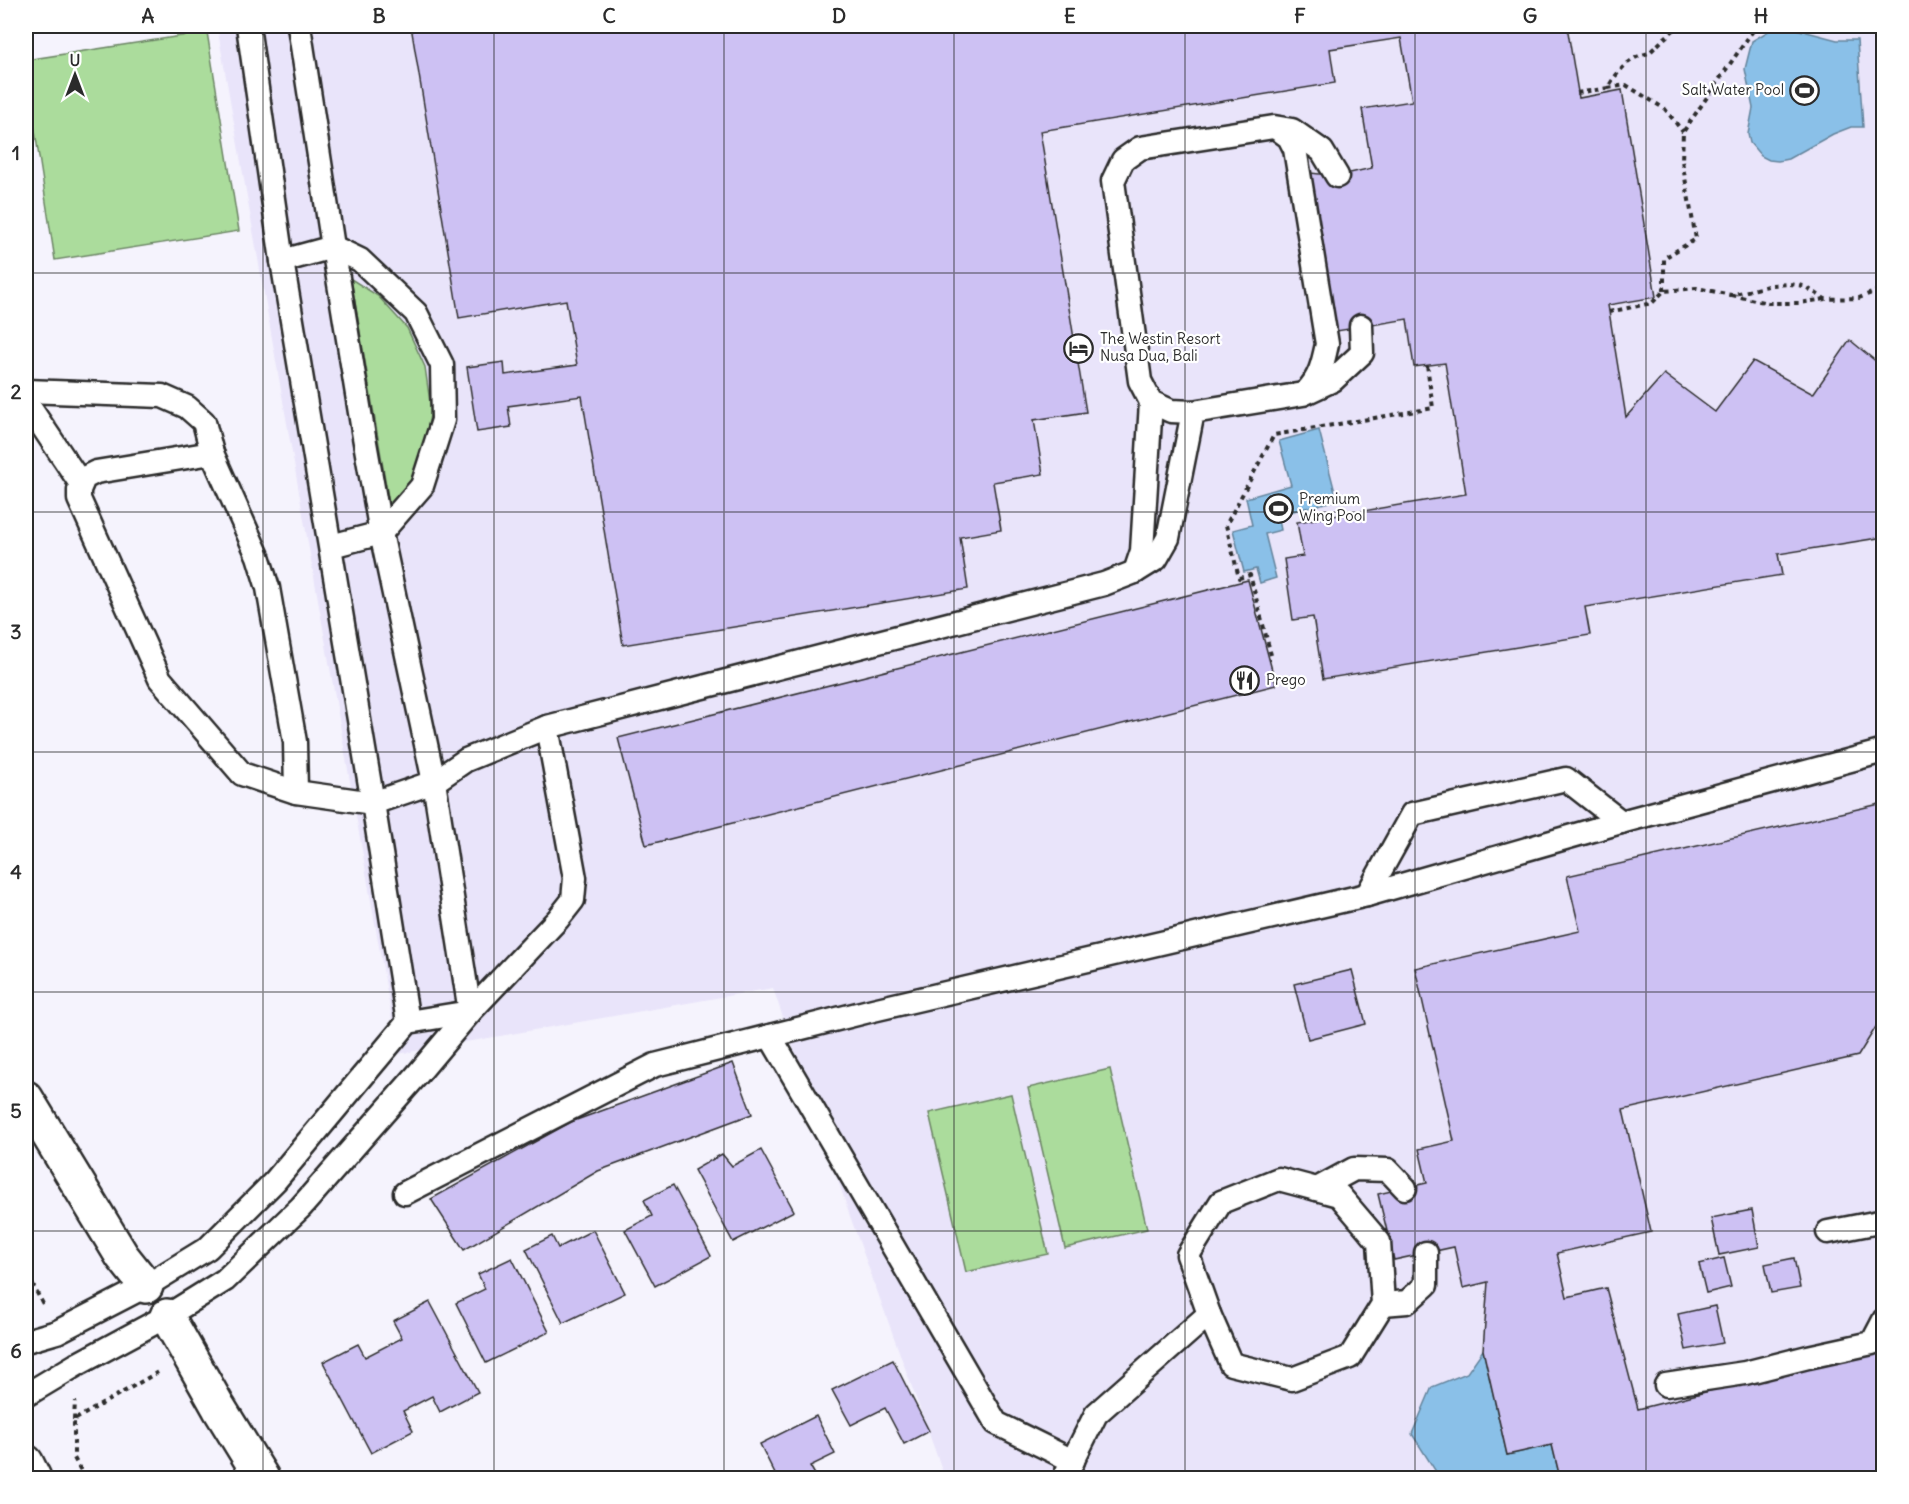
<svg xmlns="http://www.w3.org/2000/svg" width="1909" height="1504" font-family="Delius,sans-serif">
  <rect width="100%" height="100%" fill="#f5f3fd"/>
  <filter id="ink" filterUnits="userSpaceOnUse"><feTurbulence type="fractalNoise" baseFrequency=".0167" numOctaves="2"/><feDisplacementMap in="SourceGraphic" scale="12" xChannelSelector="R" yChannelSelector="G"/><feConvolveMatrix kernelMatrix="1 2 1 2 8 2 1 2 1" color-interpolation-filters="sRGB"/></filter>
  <g filter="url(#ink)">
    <polygon fill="#e9e4fa" points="217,26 1883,26 1883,1478 945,1478 851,1219 773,988 398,1054"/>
    <g fill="#abdc9c" stroke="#6b8464" stroke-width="1.5">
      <polygon points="207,32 239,231 55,260 26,73 26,60"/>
      <polygon points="351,279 378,296 407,328 425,367 431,410 424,447 413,480 390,509"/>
      <polygon points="1110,1069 1147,1229 1065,1248 1028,1088"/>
      <polygon points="1011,1094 1048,1254 966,1272 929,1113"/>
    </g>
    <g fill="#8ac0e8" stroke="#64849c" stroke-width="1.5">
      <polygon points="1775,27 1788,27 1837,40 1857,40 1863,127 1851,127 1833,134 1788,159 1778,161 1769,160 1761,156 1750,143 1748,134 1753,108 1745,69 1752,41"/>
      <polygon points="1319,430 1337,500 1278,515 1281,530 1265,534 1276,578 1260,583 1256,569 1244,572 1233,530 1252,525 1246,498 1291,485 1279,441"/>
      <polygon points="1483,1350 1507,1455 1552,1445 1560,1478 1440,1478 1412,1434 1432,1387 1467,1373"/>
    </g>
    <g fill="#cdc1f3" stroke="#2b2b2b" stroke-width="1.5">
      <polygon points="411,26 1567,26 1579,98 1622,90 1656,297 1608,305 1626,417 1664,374 1715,412 1753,361 1813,394 1850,340 1884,368 1884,537 1778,554 1782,575 1585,607 1590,635 1323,679 1313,617 1293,620 1284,559 1303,556 1297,522 1466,494 1445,363 1414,367 1407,319 1337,331 1311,173 1337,176 1372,168 1362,109 1412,101 1401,38 1330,49 1335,83 1040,131 1086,412 1034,420 1043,474 993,482 1001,530 960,537 968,589 623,645 582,396 508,406 511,427 477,432 467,367 504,362 505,375 577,365 566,300 459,318"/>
      <polygon points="1248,580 1276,685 646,845 618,738"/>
      <polygon points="1884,803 1884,1024 1879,1022 1858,1056 1623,1110 1651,1232 1557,1253 1567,1297 1606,1288 1638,1409 1884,1347 1884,1477 1560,1478 1552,1445 1507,1455 1483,1350 1488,1282 1463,1288 1454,1247 1394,1260 1378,1194 1427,1183 1419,1149 1454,1141 1415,968 1580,931 1567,876"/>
      <polygon points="1352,970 1366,1024 1308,1039 1294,984"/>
      <polygon points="733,1063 752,1114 598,1171 464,1250 431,1199 571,1122"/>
      <polygon points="761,1150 794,1211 733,1242 694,1170 722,1154 732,1166"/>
      <polygon points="673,1185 711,1256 655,1286 625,1230 652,1216 644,1200"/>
      <polygon points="1752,1210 1759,1247 1719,1255 1711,1218"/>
      <polygon points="593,1230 625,1293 563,1323 526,1249 552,1236 558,1248"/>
      <polygon points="512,1258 549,1332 486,1363 456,1303 485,1289 478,1274"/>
      <polygon points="1724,1258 1731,1287 1706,1293 1699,1264"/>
      <polygon points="1794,1258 1800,1288 1771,1293 1765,1264"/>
      <polygon points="430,1302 478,1392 440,1412 432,1396 403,1411 413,1431 371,1453 323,1362 358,1344 365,1357 402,1338 393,1321"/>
      <polygon points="1715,1306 1723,1343 1686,1350 1678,1314"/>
      <polygon points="893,1360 929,1431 904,1444 885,1408 851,1425 832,1390"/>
      <polygon points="816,1416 835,1454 810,1466 817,1478 777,1478 760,1444"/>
    </g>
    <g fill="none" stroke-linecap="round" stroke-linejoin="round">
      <defs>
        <g id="lane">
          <polyline points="248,26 282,261 373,803 408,1022"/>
          <polyline points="299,26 333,247 363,431 381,533 434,782 470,1012"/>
          <path d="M 1278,129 L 1289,137 L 1295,149 L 1327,344 C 1323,363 1320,378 1306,392"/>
          <polyline points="282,261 333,247 360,260 416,313 442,365 443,420 422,486 381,533 331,546"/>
          <polyline points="26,391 162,396 187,407 204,422 212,453 258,556 268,588 295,742 296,792"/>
          <polyline points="26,402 81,484"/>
          <polyline points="1193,412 1171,411 1151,402 1140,381 1113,181 1123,160 1140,148 1274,127 1292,130 1322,151 1337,176"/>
          <polyline points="212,453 96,472 84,478 79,490 79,499 160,679 242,774 296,792 373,803 434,782 466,760 547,727 1104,584 1135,572 1156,559 1168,538 1193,412 1303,394 1333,380 1362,353 1361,326"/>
          <polyline points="1135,572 1142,551 1151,402"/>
          <polyline points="1367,895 1412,814 1566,779 1621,822"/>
          <polyline points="770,1036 996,1423 1073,1461"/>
          <polygon points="1279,1179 1339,1195 1379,1242 1383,1304 1350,1357 1292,1379 1231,1364 1209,1314 1188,1255 1221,1202"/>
          <polyline points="1317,1189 1354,1169 1388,1170 1405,1188"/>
          <polyline points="405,1193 655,1065 873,1010 1367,895 1621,822 1884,751"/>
          <polyline points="1828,1232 1884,1221"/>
          <polyline points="1383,1304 1407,1302 1426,1285 1426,1253"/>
          <polyline points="26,1341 57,1332 146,1286 208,1248 275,1181 408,1022 470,1012"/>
          <polyline points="1666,1385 1745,1373 1808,1357 1872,1343 1884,1320"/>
          <polyline points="26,1395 76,1365 167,1316 225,1280 301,1207 417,1075 470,1012 558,919 573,900 575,878 547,727"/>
          <polyline points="1064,1478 1096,1414 1209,1314"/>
        </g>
        <g id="street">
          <polyline points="26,1098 122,1256 146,1286"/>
          <polyline points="167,1316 219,1408 262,1478"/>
        </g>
        <polyline id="highway" points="26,1462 34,1478"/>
      </defs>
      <use href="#lane" stroke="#2b2b2b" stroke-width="27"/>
      <use href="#street" stroke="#2b2b2b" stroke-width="38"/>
      <use href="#highway" stroke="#2b2b2b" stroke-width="38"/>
      <g stroke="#2b2b2b" stroke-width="4" stroke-dasharray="4.5 4.5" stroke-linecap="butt">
        <polyline points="1608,88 1626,85 1665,109 1683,132"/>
        <path d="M 1577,93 L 1608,88 C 1614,76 1625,63 1637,57 C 1642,54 1646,55 1650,52 C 1660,43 1668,34 1679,26"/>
        <polyline points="1664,291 1664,258 1696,239 1682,161 1683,132 1752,32 1760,26"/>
        <polyline points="1732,295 1768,303 1800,303 1825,299"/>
        <polyline points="1609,312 1652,303 1664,291 1697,288 1731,295 1772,285 1790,284 1804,286 1825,299 1859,298 1884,288"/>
        <polyline points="1271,655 1250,575 1239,578 1226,525 1274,435 1433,408 1427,365"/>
        <polyline points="26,1282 30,1280 43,1304"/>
        <polyline points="74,1420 75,1401"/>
        <polyline points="85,1478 74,1458 74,1420 158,1372"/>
      </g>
      <use href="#lane" stroke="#fff" stroke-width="22"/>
      <use href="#street" stroke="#fff" stroke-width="33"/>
      <use href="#highway" stroke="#fff" stroke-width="33"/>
    </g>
  </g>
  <path fill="none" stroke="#2b2b2b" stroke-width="1.5" stroke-opacity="0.55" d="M 263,26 L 263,1478M 494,26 L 494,1478M 724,26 L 724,1478M 954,26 L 954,1478M 1185,26 L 1185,1478M 1415,26 L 1415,1478M 1646,26 L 1646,1478M 26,273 L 1884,273M 26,512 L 1884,512M 26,752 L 1884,752M 26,992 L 1884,992M 26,1231 L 1884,1231"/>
  <defs>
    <symbol id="stadium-ring" viewBox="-11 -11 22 22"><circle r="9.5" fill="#fff" stroke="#2b2b2b" stroke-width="1.5"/><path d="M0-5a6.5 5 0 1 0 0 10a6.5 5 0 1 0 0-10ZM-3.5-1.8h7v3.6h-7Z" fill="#2b2b2b"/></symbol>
    <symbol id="hotel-ring" viewBox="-11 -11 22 22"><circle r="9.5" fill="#fff" stroke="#2b2b2b" stroke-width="1.5"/><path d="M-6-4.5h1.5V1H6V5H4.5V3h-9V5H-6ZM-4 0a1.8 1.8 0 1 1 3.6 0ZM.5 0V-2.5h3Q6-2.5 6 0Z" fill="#2b2b2b"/></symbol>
    <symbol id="restaurant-ring" viewBox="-11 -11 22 22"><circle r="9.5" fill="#fff" stroke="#2b2b2b" stroke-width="1.5"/><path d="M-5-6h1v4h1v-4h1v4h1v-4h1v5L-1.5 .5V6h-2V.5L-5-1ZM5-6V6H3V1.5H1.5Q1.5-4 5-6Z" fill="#2b2b2b"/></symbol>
  </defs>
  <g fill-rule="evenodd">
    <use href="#stadium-ring" x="1788" y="74" width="33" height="33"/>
    <use href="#hotel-ring" x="1062" y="332" width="33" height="33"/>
    <use href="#stadium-ring" x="1262" y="492" width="33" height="33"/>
    <use href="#restaurant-ring" x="1228" y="664" width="33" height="33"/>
  </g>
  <g text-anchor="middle" stroke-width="4.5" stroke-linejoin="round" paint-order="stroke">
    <g font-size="15" fill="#2b2b2b" stroke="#fff" text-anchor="start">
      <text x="1784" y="95" text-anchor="end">Salt Water Pool</text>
      <text x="1100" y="344">The Westin Resort<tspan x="1100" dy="17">Nusa Dua, Bali</tspan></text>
      <text x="1299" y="504">Premium<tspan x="1299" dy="17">Wing Pool</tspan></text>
      <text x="1266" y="685">Prego</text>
    </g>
  </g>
  <rect width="1909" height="1504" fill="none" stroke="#fff" stroke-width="66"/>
  <g transform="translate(75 75)" stroke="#ffffff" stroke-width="4.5" paint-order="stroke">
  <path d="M0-4.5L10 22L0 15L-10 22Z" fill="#2b2b2b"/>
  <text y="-9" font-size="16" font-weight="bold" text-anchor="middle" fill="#2b2b2b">U</text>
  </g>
  <rect x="33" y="33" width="1843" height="1438" fill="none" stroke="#2b2b2b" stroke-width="2"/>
  <g font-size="20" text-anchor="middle" font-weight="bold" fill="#2b2b2b">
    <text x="148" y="23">A</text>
    <text x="379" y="23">B</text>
    <text x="609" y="23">C</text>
    <text x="839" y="23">D</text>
    <text x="1070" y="23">E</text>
    <text x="1300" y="23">F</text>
    <text x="1530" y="23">G</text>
    <text x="1761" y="23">H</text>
    <text x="16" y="160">1</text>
    <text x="16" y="399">2</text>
    <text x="16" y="639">3</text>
    <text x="16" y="879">4</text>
    <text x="16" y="1118">5</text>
    <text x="16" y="1358">6</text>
  </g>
</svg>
